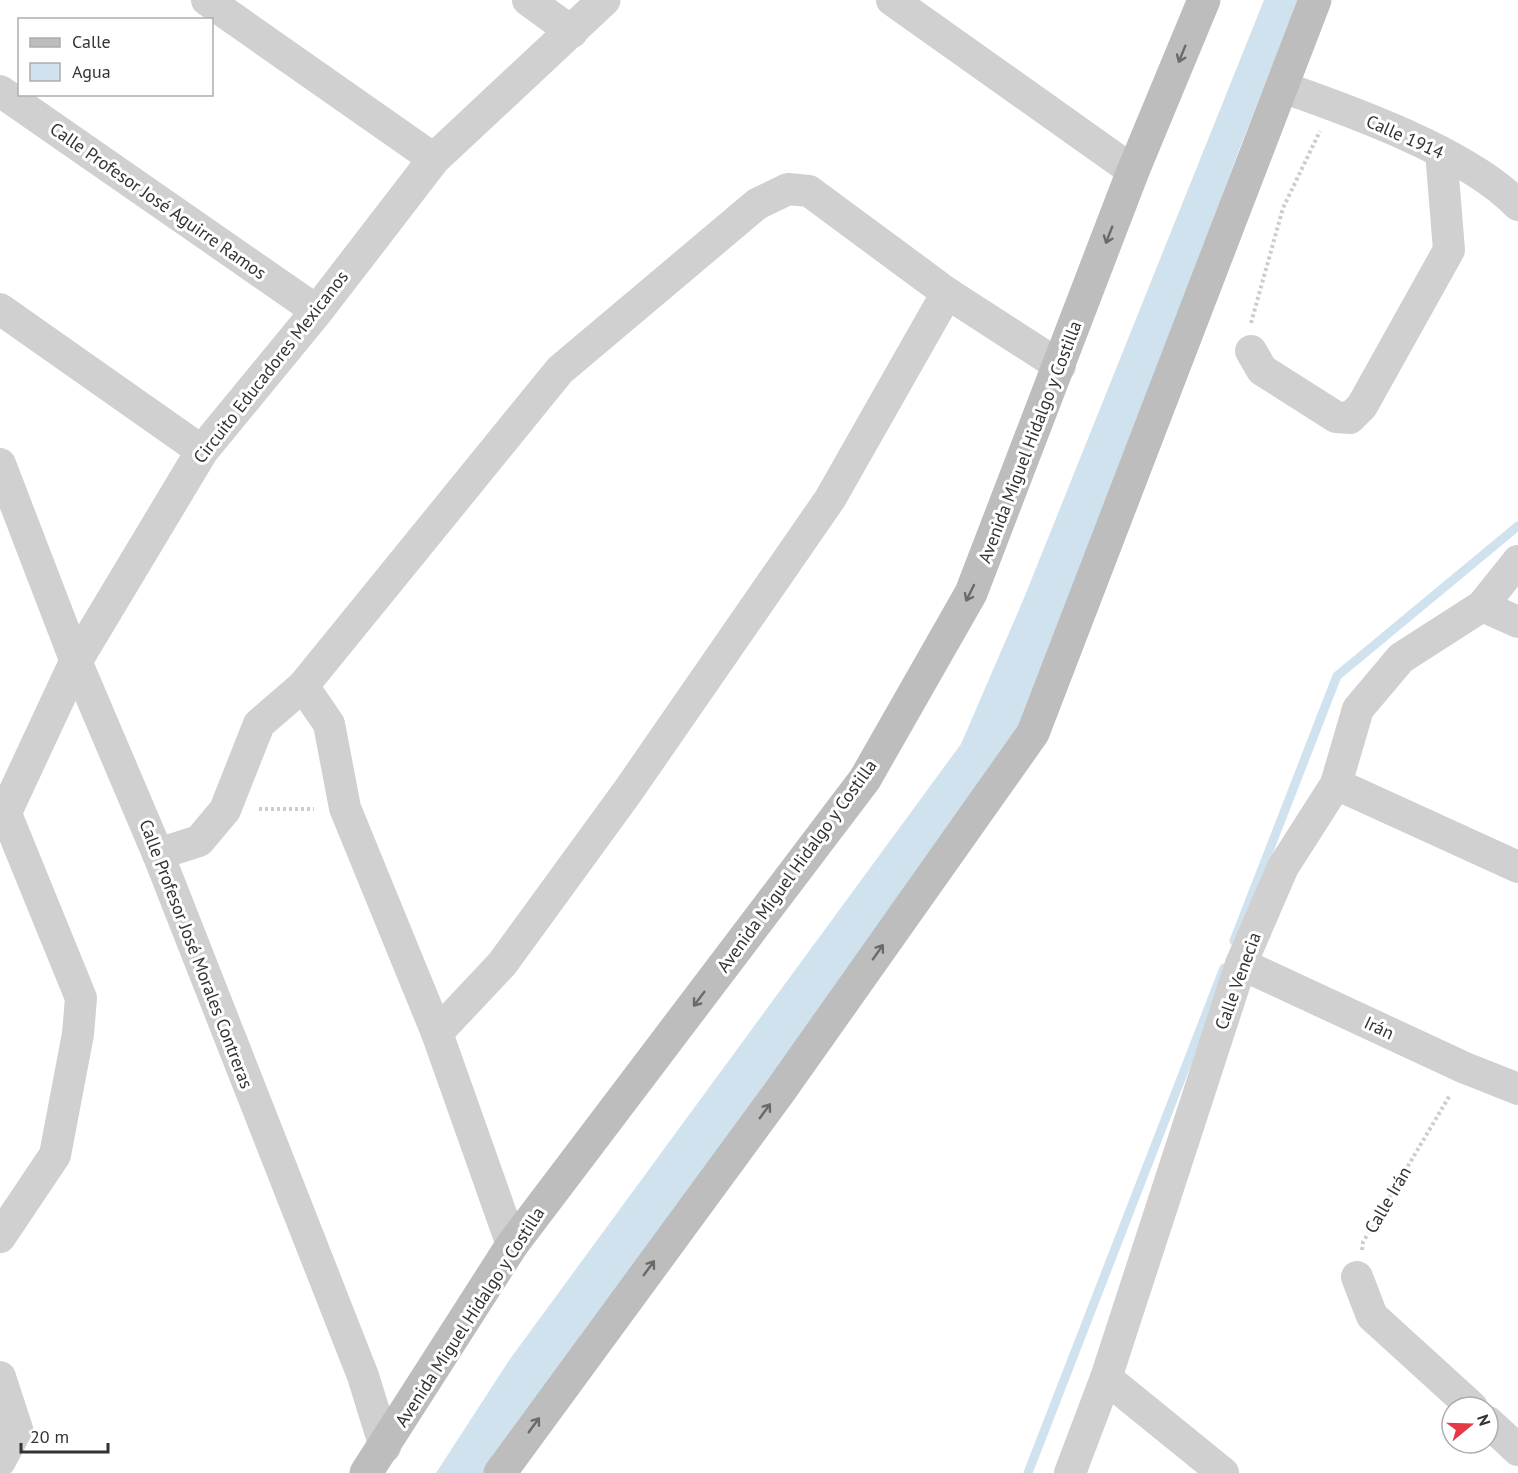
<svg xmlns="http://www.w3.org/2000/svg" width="1518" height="1473" font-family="'PT Sans',sans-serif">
  <rect width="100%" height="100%" fill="#fff"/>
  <polygon fill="#cfe2ee" points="1264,0 1298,0 1239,150 1027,723 487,1473 436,1473 510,1359 961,744 1024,598"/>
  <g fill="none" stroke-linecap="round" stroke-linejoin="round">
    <g stroke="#cfe2ee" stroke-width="9">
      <polyline points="1234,941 1337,676 1518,526"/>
      <polyline points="1028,1473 1224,968"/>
    </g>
    <g stroke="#cdcdcd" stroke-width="4" stroke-dasharray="3 3" stroke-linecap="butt">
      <polyline points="1251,323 1283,208 1320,131"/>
      <polyline points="259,809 314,809"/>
      <polyline points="1362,1250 1363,1242 1450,1095"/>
    </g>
    <g stroke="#d0d0d0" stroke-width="32">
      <polyline points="207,0 434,159"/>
      <polyline points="528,0 572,32"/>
      <polyline points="892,0 1133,171"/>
      <path d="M 1282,87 C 1351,111 1468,153 1518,205"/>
      <polyline points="0,91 317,311"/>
      <polyline points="0,309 202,451"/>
      <polyline points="1251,351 1262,370 1336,417 1350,418 1362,406 1449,250 1441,152"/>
      <polyline points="0,464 73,654 158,854 363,1376 385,1447"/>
      <polyline points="1482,606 1518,622"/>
      <polyline points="303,686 329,724 345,808 437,1033 512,1245"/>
      <polyline points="1336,784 1518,867"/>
      <polyline points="158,854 199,841 225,810 259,724 303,686 560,370 757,204 788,189 809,191 947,293 1060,366"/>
      <polyline points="1241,964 1465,1068 1518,1089"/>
      <polyline points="437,1033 502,964 628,791 830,499 947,293"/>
      <polyline points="0,1237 55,1155 78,1034 81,998 6,814"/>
      <polyline points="1357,1277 1372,1316 1472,1407"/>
      <polyline points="0,1377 17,1429 0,1461"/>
      <polyline points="1106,1378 1223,1473"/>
      <polyline points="1488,1422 1518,1450"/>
      <polyline points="1070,1473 1106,1378 1241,964 1283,867 1336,784 1358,709 1401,658 1482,606 1518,561"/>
    </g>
    <polyline stroke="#d0d0d0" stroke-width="33" points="0,824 76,661 202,451 317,311 434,159 604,0"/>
    <g stroke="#bdbdbd" stroke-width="33">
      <polyline points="366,1473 512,1245 865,779 971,593 1133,171 1204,0"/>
      <polyline points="500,1473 780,1091 1033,733 1315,0"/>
    </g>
  </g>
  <defs><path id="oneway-shaft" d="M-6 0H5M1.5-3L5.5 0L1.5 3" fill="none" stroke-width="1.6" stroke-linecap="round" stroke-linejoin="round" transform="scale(1.5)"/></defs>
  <g stroke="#6a6a6a">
    <use href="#oneway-shaft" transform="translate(1182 54) rotate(112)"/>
    <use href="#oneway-shaft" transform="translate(1109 235) rotate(111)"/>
    <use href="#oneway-shaft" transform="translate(970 593) rotate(116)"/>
    <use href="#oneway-shaft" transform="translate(878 952) rotate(-55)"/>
    <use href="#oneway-shaft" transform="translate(699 999) rotate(127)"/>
    <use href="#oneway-shaft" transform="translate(765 1111) rotate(-54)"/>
    <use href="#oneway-shaft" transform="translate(649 1268) rotate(-54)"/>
    <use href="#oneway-shaft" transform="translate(534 1425) rotate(-54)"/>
  </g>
  <g text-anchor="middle" stroke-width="6" stroke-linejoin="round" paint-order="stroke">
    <g font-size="18" fill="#333" stroke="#fff">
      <text transform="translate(1405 137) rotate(24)" y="6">Calle 1914</text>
      <text transform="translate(158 201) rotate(35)" y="6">Calle Profesor José Aguirre Ramos</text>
      <text transform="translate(271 367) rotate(-52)" y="6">Circuito Educadores Mexicanos</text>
      <text transform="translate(1030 442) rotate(-69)" y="6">Avenida Miguel Hidalgo y Costilla</text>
      <text transform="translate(797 866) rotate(-54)" y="6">Avenida Miguel Hidalgo y Costilla</text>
      <text transform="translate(196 954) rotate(69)" y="6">Calle Profesor José Morales Contreras</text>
      <text transform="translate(1238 981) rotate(-70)" y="6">Calle Venecia</text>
      <text transform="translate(1379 1028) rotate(25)" y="6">Irán</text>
      <text transform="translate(1388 1200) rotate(-60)" y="6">Calle Irán</text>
      <text transform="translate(470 1317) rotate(-57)" y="6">Avenida Miguel Hidalgo y Costilla</text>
    </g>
  </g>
  <rect x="18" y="18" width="195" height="78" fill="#ffffff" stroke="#adadad" stroke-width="1.5"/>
  <rect x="30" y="38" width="30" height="9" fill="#bdbdbd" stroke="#adadad" stroke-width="1.5"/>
  <text x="72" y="48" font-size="18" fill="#333333">Calle</text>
  <rect x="30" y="63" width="30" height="18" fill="#cfe2ee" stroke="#adadad" stroke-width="1.5"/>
  <text x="72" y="78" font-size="18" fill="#333333">Agua</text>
  <g transform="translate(1470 1425) rotate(71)"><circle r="28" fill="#ffffff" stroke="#adadad" stroke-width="1.5"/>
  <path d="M0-4.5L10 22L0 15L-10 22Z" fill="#e63946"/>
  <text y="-9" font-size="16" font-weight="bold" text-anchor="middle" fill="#333333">N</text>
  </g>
  <path d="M21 1443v9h87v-9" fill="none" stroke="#333333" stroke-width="3"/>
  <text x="30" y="1443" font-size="18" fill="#333333" stroke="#ffffff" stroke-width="4.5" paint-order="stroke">20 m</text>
</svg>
